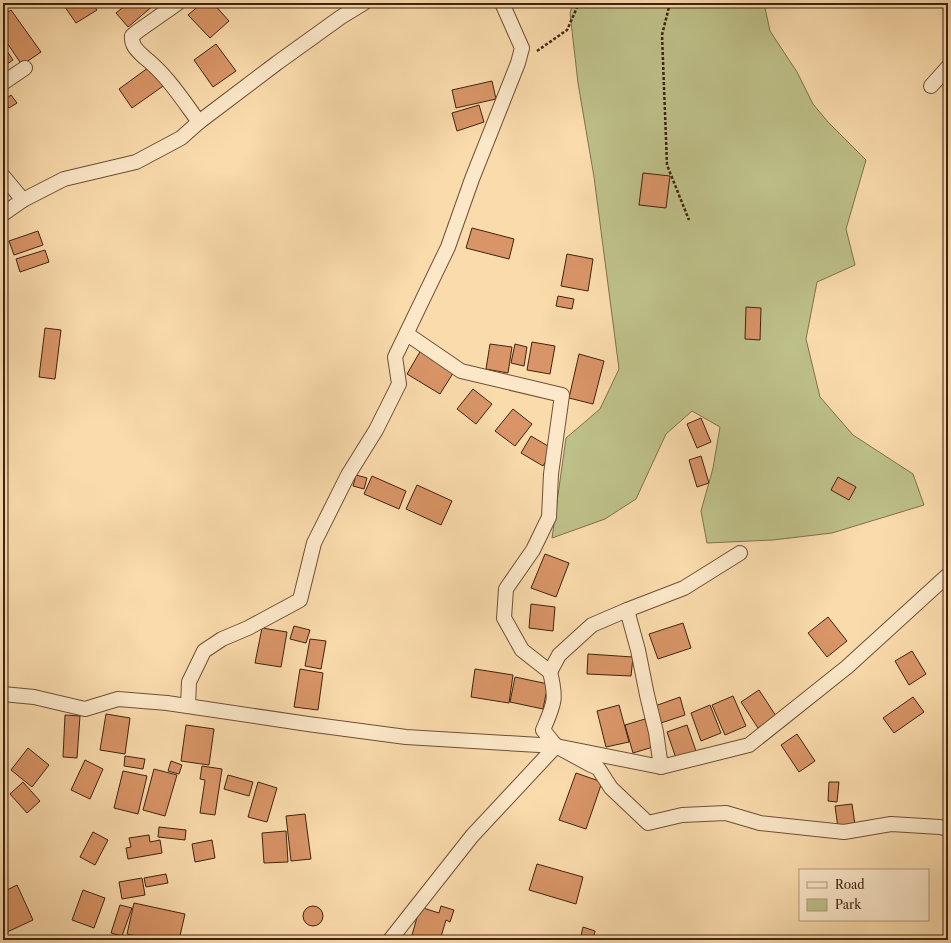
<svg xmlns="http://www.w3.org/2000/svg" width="951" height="943" font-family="'Libre Caslon Text',serif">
  <rect width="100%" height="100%" fill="#fadbac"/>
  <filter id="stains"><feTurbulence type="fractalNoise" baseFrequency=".005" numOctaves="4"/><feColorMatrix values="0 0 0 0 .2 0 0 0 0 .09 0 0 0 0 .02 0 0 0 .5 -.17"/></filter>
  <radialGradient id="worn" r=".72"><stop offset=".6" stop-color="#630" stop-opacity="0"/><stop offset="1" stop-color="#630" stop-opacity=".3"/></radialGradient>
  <polygon fill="#bec089" stroke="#7f714c" points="573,3 764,3 770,31 797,72 813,104 828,122 866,160 846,229 855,265 817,282 806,339 820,397 853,435 913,474 924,505 832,533 773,540 707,543 701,511 713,468 720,427 692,411 666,434 636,499 605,519 552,538 566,438 600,409 619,369 594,177 578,83 570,13"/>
  <g fill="#d99567" stroke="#402210">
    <polygon points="72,3 92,3 97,10 76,23 65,7"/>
    <polygon points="128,3 153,3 154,5 128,27 116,13"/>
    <polygon points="202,3 213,3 229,21 210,38 188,15"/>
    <polygon points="11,10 41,52 22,65 3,37 3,15"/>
    <polygon points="216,44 236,71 213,87 194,60"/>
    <polygon points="3,45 13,60 3,67"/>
    <polygon points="152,65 166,84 132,108 119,89"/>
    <polygon points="492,81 496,99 456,108 452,90"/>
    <polygon points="11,95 17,103 9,108 3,101"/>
    <polygon points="479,105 484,122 457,131 452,113"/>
    <polygon points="643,173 670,176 666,208 639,205"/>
    <polygon points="472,228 514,239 509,259 466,248"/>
    <polygon points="38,231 43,245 14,255 9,241"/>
    <polygon points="45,250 49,262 20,272 16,259"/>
    <polygon points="567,254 593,259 588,291 561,286"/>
    <polygon points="558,296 574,299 572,309 556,306"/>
    <polygon points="746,307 761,308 760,340 745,339"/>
    <polygon points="45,328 61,330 55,379 39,377"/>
    <polygon points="532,342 555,346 550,374 527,370"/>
    <polygon points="490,344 512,347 508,373 486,369"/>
    <polygon points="515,344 527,347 524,366 511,363"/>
    <polygon points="421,350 455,370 440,394 407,374"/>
    <polygon points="579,354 604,361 593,404 569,398"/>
    <polygon points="473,389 492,404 476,424 457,409"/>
    <polygon points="513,409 532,424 515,446 495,431"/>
    <polygon points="701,418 711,442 697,448 687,424"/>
    <polygon points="531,436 553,449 543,466 521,453"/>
    <polygon points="701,456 709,483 697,487 689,460"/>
    <polygon points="356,475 367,478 364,489 353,486"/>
    <polygon points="372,476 406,491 399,509 364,494"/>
    <polygon points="838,477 856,487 849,500 831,490"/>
    <polygon points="417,485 452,501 441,525 406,509"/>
    <polygon points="545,554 569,563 556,597 531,588"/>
    <polygon points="531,604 555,607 553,631 529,628"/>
    <polygon points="828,617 847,641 827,657 808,633"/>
    <polygon points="683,623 691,648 658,659 649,634"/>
    <polygon points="294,626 310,630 306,643 290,639"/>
    <polygon points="262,628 287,632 281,667 255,663"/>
    <polygon points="310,639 326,641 321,669 305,666"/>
    <polygon points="912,651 926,674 909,685 895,661"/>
    <polygon points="588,654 633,657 631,676 587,674"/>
    <polygon points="300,669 323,673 318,710 294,707"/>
    <polygon points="475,669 513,675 509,703 471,697"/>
    <polygon points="515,677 548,684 543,709 510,702"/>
    <polygon points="759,690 776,716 758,728 741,702"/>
    <polygon points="733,696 746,726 725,735 712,705"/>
    <polygon points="680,697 685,715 661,723 655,706"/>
    <polygon points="913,697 924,712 894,733 883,718"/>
    <polygon points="619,705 629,742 606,747 597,711"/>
    <polygon points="710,705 721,733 701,741 691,713"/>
    <polygon points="106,714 130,718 125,754 100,750"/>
    <polygon points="65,715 80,716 77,758 63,757"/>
    <polygon points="645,719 653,747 633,753 625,725"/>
    <polygon points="186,725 214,729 209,765 181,761"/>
    <polygon points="687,725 697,754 677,761 667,732"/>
    <polygon points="797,734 815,761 799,772 781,745"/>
    <polygon points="28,748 49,765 32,787 11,770"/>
    <polygon points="125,756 145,759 143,769 124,766"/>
    <polygon points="85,760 103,769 90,799 71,790"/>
    <polygon points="171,761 182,765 179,774 168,771"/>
    <polygon points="202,766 222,769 215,815 200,813 205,780 200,779"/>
    <polygon points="154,769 177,775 165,816 143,810"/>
    <polygon points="123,771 147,776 138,814 114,808"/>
    <polygon points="576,773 602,782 586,829 559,820"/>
    <polygon points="228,775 253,782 249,796 224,789"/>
    <polygon points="23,782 40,801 27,813 10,794"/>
    <polygon points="258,782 277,788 267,822 248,817"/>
    <polygon points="829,782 839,782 837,802 828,801"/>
    <polygon points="852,804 855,825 838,828 835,806"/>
    <polygon points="305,814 311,859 291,861 286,816"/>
    <polygon points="159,827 186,830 185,840 158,837"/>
    <polygon points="286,831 288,862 264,863 262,833"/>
    <polygon points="93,832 108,840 95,865 80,857"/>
    <polygon points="149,835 150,842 160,840 162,853 128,859 126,848 131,847 129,838"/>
    <polygon points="212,840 215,858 195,862 192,844"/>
    <polygon points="537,864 583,877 576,904 529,890"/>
    <polygon points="166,874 168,883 146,887 144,878"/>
    <polygon points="142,878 145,895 122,899 119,882"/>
    <polygon points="17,885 33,920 5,933 3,930 3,892"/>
    <polygon points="83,890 105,898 94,928 72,920"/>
    <polygon points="134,903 185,914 179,940 154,940 127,934"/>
    <polygon points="120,905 132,908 122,936 111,933"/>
    <polygon points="441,906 454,910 450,922 446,920 440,940 430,940 412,935 420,907 439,913"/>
    <circle cx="313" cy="916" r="10"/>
    <polygon points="583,927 595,931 593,940 580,940"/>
  </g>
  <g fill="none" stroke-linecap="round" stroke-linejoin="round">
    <defs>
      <g id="street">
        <path d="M 178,3 L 138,31 L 132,36 C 131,46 138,51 144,57 C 167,75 182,99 199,122"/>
        <polyline points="3,83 25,68"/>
        <polyline points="931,86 948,67"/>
        <polyline points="3,176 23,200"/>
        <polyline points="3,214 23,200 64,179 136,162 181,138 199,122 277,63 341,17 364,3"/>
        <polyline points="407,334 461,371 562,395 551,474 549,517 533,550 506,589 504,618 522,650 550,672 559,655 592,625 627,610"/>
        <path d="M 550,672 C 557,700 554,704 543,730 L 556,746 L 591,765 L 598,768 L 611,788 L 648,823 L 682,815 L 726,813 L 760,823 L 844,832 L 891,824 L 940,827 L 948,829"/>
        <polyline points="3,694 34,697 85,709 118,699 167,703 308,724 406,737 556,746 661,767 749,745 847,667 948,575"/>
        <polyline points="188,706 189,682 204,651 222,639 248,628 300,600 314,543 348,475 376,430 399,384 395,357 448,247 472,179 518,63 522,48 502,3"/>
        <polyline points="661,767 656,732 647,695 638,650 627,610 684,588 740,553"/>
        <polyline points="390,940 472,836 556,746"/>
      </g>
    </defs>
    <use href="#street" stroke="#6e5037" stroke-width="16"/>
    <g stroke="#402210" stroke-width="2.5" stroke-dasharray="3 2" stroke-linecap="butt">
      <polyline points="670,3 662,35 667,165 689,220"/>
      <polyline points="537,51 567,30 579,3"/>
    </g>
    <use href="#street" stroke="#fce8c9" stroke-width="14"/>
  </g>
  <rect width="951" height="943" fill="none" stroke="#fadbac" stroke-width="16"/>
  <rect x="4" y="4" width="943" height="935" fill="none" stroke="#402210" stroke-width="2"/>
  <rect x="8" y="8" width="935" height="927" fill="none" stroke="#402210"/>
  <rect x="799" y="869" width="130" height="52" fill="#fce8c9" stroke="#b1997f"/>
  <rect x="807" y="882" width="20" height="6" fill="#fce8c9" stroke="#b1997f"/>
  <text x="835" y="889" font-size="12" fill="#402210">Road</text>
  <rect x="807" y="899" width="20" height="12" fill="#bec089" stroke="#b1997f"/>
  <text x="835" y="909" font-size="12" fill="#402210">Park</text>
  <rect width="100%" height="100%" filter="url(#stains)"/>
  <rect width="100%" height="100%" fill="url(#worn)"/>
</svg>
